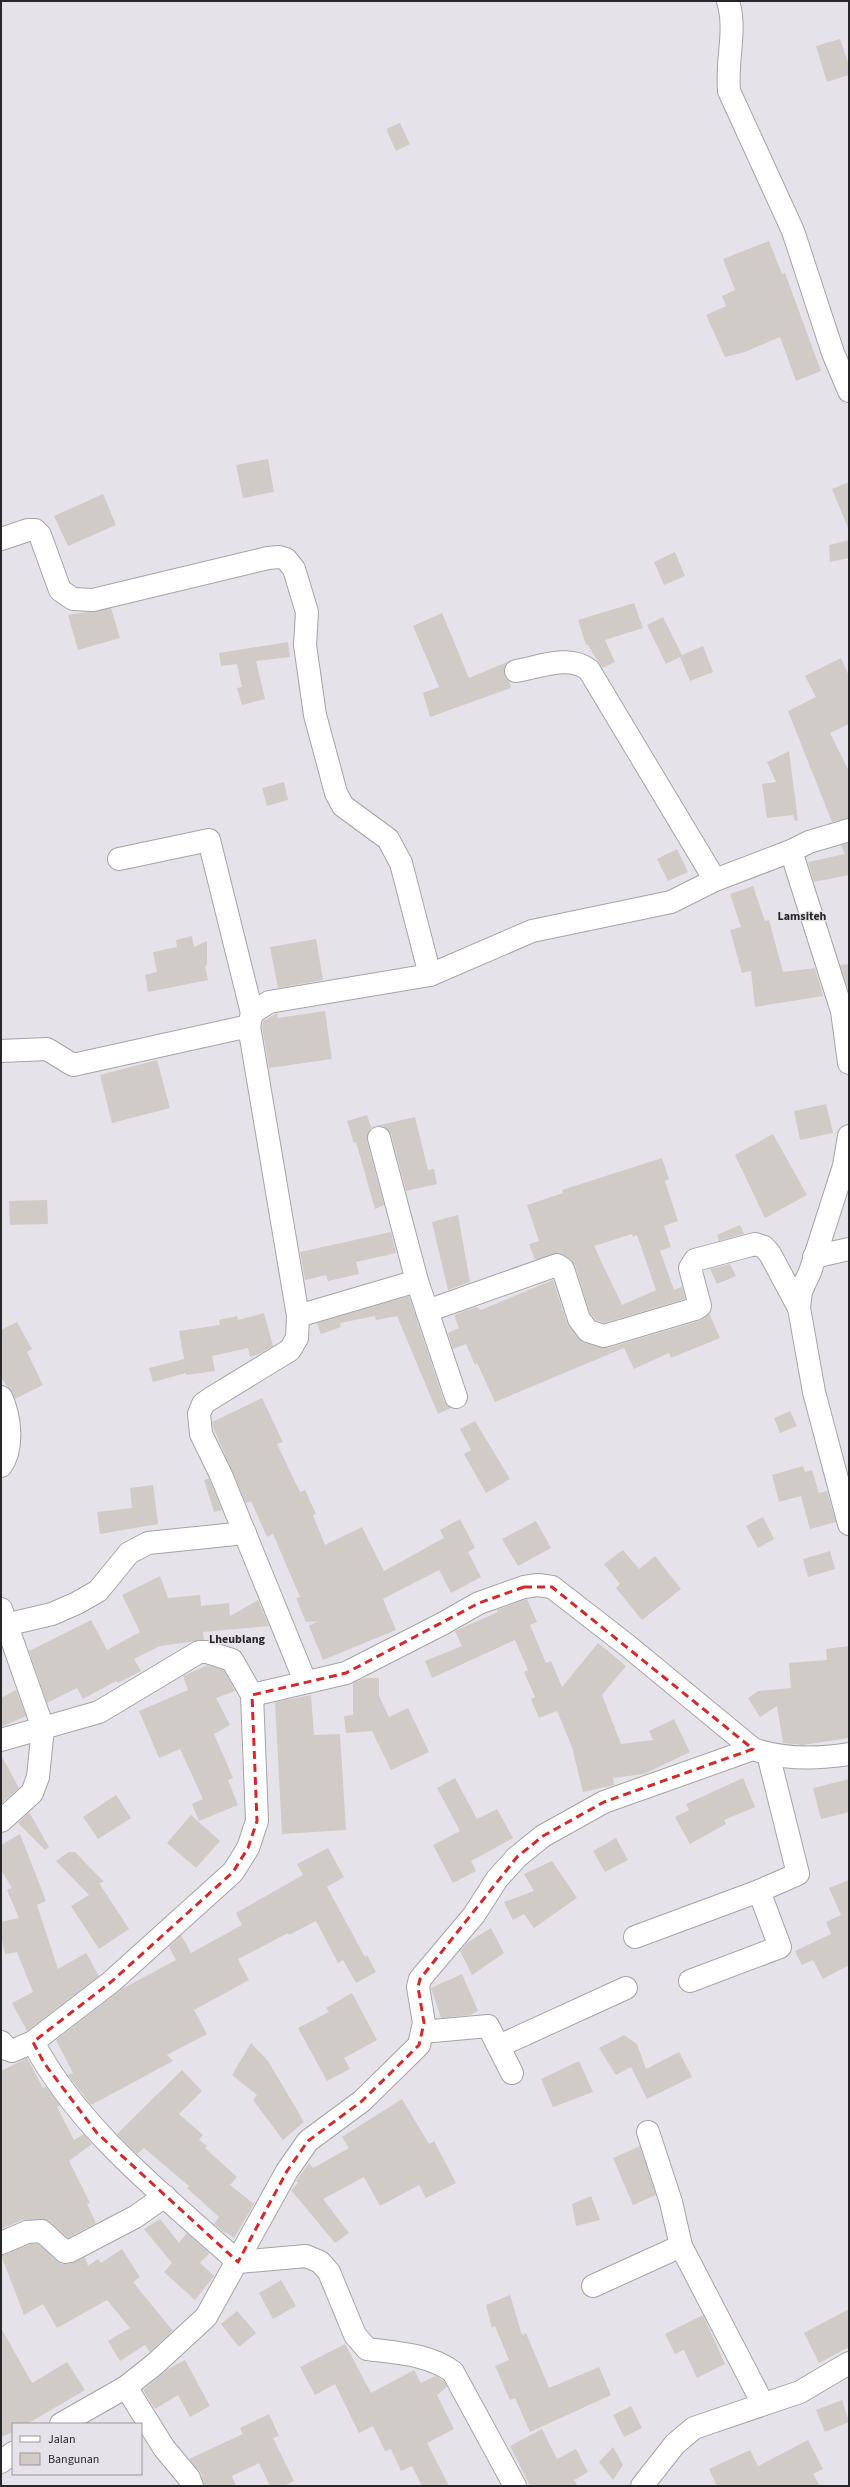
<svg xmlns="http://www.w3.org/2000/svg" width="850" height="2487" font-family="'Source Sans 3',sans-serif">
  <rect width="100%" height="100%" fill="#e5e3e9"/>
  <g fill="#d0cbc6" fill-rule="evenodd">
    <polygon points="840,39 849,65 849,75 827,82 816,46"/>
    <polygon points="400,123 410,144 396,151 386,129"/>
    <polygon points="769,241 782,274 785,273 821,371 796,381 780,337 745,352 725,357 706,315 726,306 722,296 735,290 723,259"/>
    <polygon points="268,459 274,492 243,498 236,465"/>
    <polygon points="849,482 849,530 832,489"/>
    <polygon points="103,494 116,525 68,546 54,516"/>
    <polygon points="849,540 849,558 830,562 829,545"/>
    <polygon points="675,552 685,576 664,585 654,562"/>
    <polygon points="634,603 643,628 605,640 615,662 602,668 588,645 586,645 578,620"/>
    <polygon points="111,608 120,638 78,650 68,615"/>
    <polygon points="442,613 469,678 507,662 504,673 510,682 511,688 430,717 423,693 439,687 413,626"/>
    <polygon points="663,617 682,655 703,646 713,672 690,681 680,657 666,664 647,625"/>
    <polygon points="288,642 290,657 256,661 265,699 242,705 237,688 242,687 237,664 221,666 219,653"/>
    <polygon points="841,658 849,676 849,724 830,733 849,771 849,818 832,822 788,711 816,697 805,676"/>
    <polygon points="789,751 798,820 795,821 793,815 767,818 762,784 776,782 767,762"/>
    <polygon points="284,782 288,800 267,806 262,788"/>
    <polygon points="849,843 849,875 814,882 808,862 845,854 841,845"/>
    <polygon points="677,849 688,872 668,881 657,859"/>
    <polygon points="753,886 765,921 769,920 783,972 815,968 823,996 755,1007 751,971 742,973 730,930 741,927 730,894"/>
    <polygon points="192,936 194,947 207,941 207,965 205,966 208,980 148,992 145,975 157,972 153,952 177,947 176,940"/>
    <polygon points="316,939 323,980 278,988 270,947"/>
    <polygon points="849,964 849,986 847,986 840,965"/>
    <polygon points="325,1011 332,1059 269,1068 262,1026 263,1021 277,1013 278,1018"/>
    <polygon points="157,1060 170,1108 112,1123 100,1075"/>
    <polygon points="826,1104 833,1133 800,1140 794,1111"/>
    <polygon points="367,1115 371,1127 415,1117 428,1170 434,1169 437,1184 406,1191 391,1134 383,1126 375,1126 370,1129 367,1141 384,1205 375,1209 356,1142 354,1143 347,1121"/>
    <polygon points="773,1134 807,1195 765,1218 735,1155"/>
    <path d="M 662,1158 L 669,1179 L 665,1181 L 678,1221 L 664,1226 L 671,1247 L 660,1251 L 674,1290 L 682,1287 L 685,1299 L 604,1323 L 596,1320 L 590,1313 L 575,1265 L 570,1259 L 558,1253 L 535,1260 L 529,1244 L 539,1241 L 527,1205 L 563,1193 L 562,1190 ZM 632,1234 L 633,1237 L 637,1235 L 656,1290 L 622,1305 L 594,1246 Z"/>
    <polygon points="47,1200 48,1224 10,1225 9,1201"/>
    <polygon points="458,1215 470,1282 448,1290 432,1222"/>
    <polygon points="740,1225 744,1234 719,1241 717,1235"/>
    <polygon points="391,1232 396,1253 356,1262 359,1274 328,1281 326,1275 305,1280 300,1252"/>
    <polygon points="730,1264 736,1276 717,1284 710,1269"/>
    <polygon points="553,1280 567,1323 578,1338 584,1343 608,1348 699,1321 709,1313 720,1338 671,1358 669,1353 634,1369 624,1348 495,1402 477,1363 475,1365 466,1344 453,1349 448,1333 459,1328 454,1315 476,1307 481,1310"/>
    <polygon points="409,1296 444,1401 451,1408 438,1414 397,1316 376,1320 375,1316 340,1323 341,1327 321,1334 317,1323"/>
    <polygon points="264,1313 273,1346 259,1354 250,1357 248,1348 212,1356 215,1371 186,1375 186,1373 153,1382 149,1368 184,1359 179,1331 220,1325 219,1320 237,1316 238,1320"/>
    <polygon points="17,1322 32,1349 27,1352 43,1385 15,1399 1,1377 1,1330"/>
    <polygon points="262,1398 283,1442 277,1444 300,1492 305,1490 316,1514 313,1515 325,1545 362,1527 384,1571 444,1538 440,1530 460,1519 475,1548 468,1552 481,1577 451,1593 439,1570 383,1599 396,1630 323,1660 309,1626 318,1621 306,1622 296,1598 300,1597 273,1534 267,1537 251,1501 246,1503 213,1427 212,1422"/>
    <polygon points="790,1411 797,1426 780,1433 774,1418"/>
    <polygon points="475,1421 510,1479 486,1493 464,1454 471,1450 460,1429"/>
    <polygon points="803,1466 805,1472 812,1470 819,1493 827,1491 836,1522 810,1529 801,1496 779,1502 772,1475"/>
    <polygon points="209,1478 222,1510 214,1512 204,1480"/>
    <polygon points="153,1485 158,1524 100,1534 97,1512 132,1508 130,1488"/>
    <polygon points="763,1517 774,1539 758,1548 746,1526"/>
    <polygon points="536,1521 551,1548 518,1566 502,1539"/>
    <polygon points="623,1550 639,1569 655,1556 681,1589 642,1620 616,1588 620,1584 604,1564"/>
    <polygon points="830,1551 835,1569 808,1577 803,1559"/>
    <polygon points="160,1576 168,1598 200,1595 201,1606 229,1603 230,1616 258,1600 269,1626 203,1632 204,1640 160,1646 134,1659 141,1671 118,1683 116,1681 83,1699 77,1688 47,1703 29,1651 91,1620 107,1650 140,1632 122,1595"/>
    <polygon points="527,1599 537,1622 530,1625 546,1663 551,1661 562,1687 598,1643 626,1666 602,1695 621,1744 653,1740 649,1731 674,1719 690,1752 644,1774 613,1778 614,1785 583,1792 572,1747 557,1711 539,1718 531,1699 535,1697 524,1672 528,1670 515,1640 432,1678 425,1661 462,1646 455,1631 498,1612 497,1610"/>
    <polygon points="849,1646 849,1738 803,1745 783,1743 777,1706 760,1717 748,1698 758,1691 791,1688 789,1663 827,1660 826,1649"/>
    <polygon points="208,1665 224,1670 235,1691 216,1698 230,1725 214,1734 233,1778 228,1780 238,1805 199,1821 192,1804 203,1799 180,1749 159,1758 139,1711 188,1690 183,1676"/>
    <polygon points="365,1678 379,1678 379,1696 389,1717 408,1708 429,1752 391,1770 372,1731 346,1733 344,1716 353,1715 353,1683"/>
    <polygon points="16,1690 26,1716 1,1727 1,1698"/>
    <polygon points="311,1695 314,1735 340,1734 346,1830 282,1834 275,1702"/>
    <polygon points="1,1755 19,1788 1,1804"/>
    <polygon points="455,1778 477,1819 497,1809 513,1838 471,1861 476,1871 453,1883 433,1845 460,1831 437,1788"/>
    <polygon points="743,1778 755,1807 724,1820 726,1824 690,1844 675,1817 689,1810 686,1804"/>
    <polygon points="849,1779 849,1812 821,1819 813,1788"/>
    <polygon points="116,1795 131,1818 98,1839 83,1817"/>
    <polygon points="29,1812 49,1847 45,1850 18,1823"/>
    <polygon points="191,1815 220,1841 196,1868 167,1843"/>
    <polygon points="20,1834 46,1901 37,1905 58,1969 86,1953 99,1976 27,2031 12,2003 33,1992 17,1952 5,1954 1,1935 1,1922 19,1918 7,1890 12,1888 1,1870 1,1845"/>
    <polygon points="616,1838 628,1860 605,1872 593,1851"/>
    <polygon points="328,1848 344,1877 327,1887 365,1957 367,1955 376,1972 356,1983 343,1960 338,1963 316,1921 289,1935 288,1933 238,1959 249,1980 194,2010 207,2034 167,2055 173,2061 91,2105 68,2075 73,2073 56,2040 122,1989 176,1960 169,1947 181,1935 191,1953 242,1925 236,1913 303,1875 297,1864"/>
    <polygon points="69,1852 75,1852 104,1882 99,1883 129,1929 99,1949 71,1906 89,1895 56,1861"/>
    <polygon points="552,1861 577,1898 534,1928 524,1914 513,1920 504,1902 534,1891 524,1874"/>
    <polygon points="849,1880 849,1965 823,1979 813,1960 802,1965 795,1951 831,1934 826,1922 841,1915 829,1888"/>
    <polygon points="491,1928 504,1953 472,1975 460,1951 468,1942"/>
    <polygon points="462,1974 478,2011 470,2015 441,2018 431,1988"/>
    <polygon points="352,1993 377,2040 344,2058 350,2069 327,2081 298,2028 329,2012 326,2008"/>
    <polygon points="624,2035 637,2044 646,2069 679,2052 692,2077 647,2099 631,2067 616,2075 599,2048"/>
    <polygon points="251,2043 268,2061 304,2122 283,2140 253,2100 257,2095 232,2075"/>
    <polygon points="27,2058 43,2088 46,2087 60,2105 57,2107 74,2140 84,2134 92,2144 69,2161 90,2203 87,2204 96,2223 68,2238 50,2222 41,2219 22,2220 1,2229 1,2071"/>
    <polygon points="579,2061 593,2092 553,2107 541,2079"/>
    <polygon points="182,2070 202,2091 179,2114 203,2135 199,2140 207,2146 205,2148 237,2177 230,2185 254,2204 234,2238 226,2232 225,2233 214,2224 219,2217 187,2188 189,2186 144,2148 137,2154 117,2134"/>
    <polygon points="402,2099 429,2144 434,2141 456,2183 426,2198 419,2185 380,2206 364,2177 323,2199 349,2233 335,2243 291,2190 298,2183 296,2181 309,2163 313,2168 349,2148 342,2137"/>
    <polygon points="640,2146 656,2195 633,2205 613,2158"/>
    <polygon points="591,2196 600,2220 576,2226 572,2204"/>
    <polygon points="160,2219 179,2243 187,2233 209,2253 200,2263 214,2276 195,2300 164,2272 172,2263 144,2229"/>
    <polygon points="30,2244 38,2244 61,2264 72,2263 85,2257 88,2266 98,2259 101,2263 122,2249 140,2277 133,2282 173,2331 150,2352 145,2345 120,2361 108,2341 130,2328 107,2300 57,2328 43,2304 24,2315 1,2255"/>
    <polygon points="281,2280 296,2306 273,2319 259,2293"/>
    <polygon points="510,2295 522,2335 526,2333 549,2388 599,2367 611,2395 530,2432 515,2398 510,2400 495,2366 509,2360 495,2326 492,2328 486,2305"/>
    <polygon points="849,2309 849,2347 819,2363 804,2333"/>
    <polygon points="237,2311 256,2333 239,2347 221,2324"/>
    <polygon points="703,2315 725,2364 697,2378 684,2350 675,2354 665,2334"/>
    <polygon points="1,2328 32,2383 67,2362 85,2390 27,2424 13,2424 13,2432 1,2437"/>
    <polygon points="345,2344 371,2393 414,2370 421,2383 435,2376 444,2381 447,2387 437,2395 454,2429 427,2443 449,2486 422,2486 412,2466 401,2471 391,2449 385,2451 373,2426 359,2433 335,2384 315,2395 300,2367"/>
    <polygon points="185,2360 210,2406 190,2417 178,2395 155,2409 143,2390 168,2369"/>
    <polygon points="842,2400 849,2422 825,2432 816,2410"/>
    <polygon points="631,2406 642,2428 624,2437 613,2415"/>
    <polygon points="269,2414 279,2436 273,2438 294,2481 284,2486 270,2486 259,2463 232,2476 236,2486 204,2486 201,2473 189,2459 243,2434 240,2428"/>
    <polygon points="542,2429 557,2459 576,2449 588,2472 574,2480 578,2486 530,2486 510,2446"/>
    <polygon points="808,2440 823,2469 813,2474 820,2486 717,2486 709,2469 750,2450 758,2466"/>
    <polygon points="613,2447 623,2465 613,2480 599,2462"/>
  </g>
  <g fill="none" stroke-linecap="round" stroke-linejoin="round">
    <defs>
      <g id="minor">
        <path d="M 728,1 C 737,31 726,59 729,91 L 793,231 L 833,353 L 849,391"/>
        <polyline points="1,539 28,530 35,530 40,535 60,590 73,599 93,600 268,558 279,557 286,559 294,569 307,612 305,645 315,715 336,793 343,806 388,839 401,863 430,975"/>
        <path d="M 516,671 C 539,667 570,654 589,670 L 715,880"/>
        <polyline points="849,830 809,842 791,851 842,1011 849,1063"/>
        <polyline points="119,859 209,840 252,1013"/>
        <polyline points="249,1026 252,1013 269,1002 430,975 532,931 671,902 715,880 791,851"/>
        <polyline points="1,1051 47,1049 73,1065 249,1026 298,1316 297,1338 290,1350 210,1399 203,1404 199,1414 201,1434 221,1475 305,1681"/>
        <polyline points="849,1136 844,1166 810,1272 801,1291 799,1308 814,1392 849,1524"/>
        <polyline points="379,1138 417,1281"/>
        <polyline points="814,1257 849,1249"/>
        <polyline points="427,1311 557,1265 563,1269 579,1319 588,1331 604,1336 695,1309 700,1306 690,1268 695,1260 755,1244 764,1247 770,1254 799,1308"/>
        <polyline points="298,1316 417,1281 456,1397"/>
        <path d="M 1,1397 C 10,1416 14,1448 1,1466"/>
        <polyline points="1,1609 43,1728 1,1740"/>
        <polyline points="5,1625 52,1614 77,1603 98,1591 129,1553 148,1543 245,1533"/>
        <path d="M 252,1695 L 346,1673 L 442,1624 L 479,1603 L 524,1587 L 538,1585 L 552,1587 L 628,1646 L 753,1749 C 784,1760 817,1759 849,1754"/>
        <polyline points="1,1821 32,1793 38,1777 43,1728 99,1712 199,1652 207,1652 232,1660 252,1695 257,1821 248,1848 233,1872 111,1982 33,2042 12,2051 7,2049 1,2042"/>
        <polyline points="759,1891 798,1874 768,1754"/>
        <polyline points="635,1937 759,1891 780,1947 690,1981"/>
        <polyline points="422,2032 488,2026 512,2073"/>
        <path d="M 33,2042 C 80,2131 164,2195 238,2262 L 306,2256 L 320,2262 L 329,2272 L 355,2335 L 367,2349 C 397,2353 429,2354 453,2372 L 515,2486"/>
        <polyline points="499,2046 626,1988"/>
        <polyline points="648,2132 671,2202 681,2246 763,2404"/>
        <polyline points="1,2243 27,2232 42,2231 65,2252 70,2251 135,2217 165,2196"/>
        <polyline points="593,2286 681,2246"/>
        <polyline points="126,2387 164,2448 189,2478 192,2486"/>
        <polyline points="61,2424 126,2387 155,2364 206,2317 287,2171 308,2141 362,2101 419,2045 424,2023 418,1987 420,1979 474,1915 497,1879 517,1857 543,1836 604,1802 753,1749"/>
        <polyline points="1,2462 13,2453"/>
        <polyline points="642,2486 675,2444 694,2428 800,2392 849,2363"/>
      </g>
    </defs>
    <use href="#minor" stroke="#a5a3a8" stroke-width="24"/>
    <use href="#minor" stroke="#fff" stroke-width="22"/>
  </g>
  <path fill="none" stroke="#d62828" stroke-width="3" stroke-dasharray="8 5" stroke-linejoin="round" d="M 524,1587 L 552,1587 L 753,1749 L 604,1802 L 543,1836 L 517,1857 L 420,1979 L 418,1987 L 424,2023 L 419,2045 L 362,2101 L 308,2141 L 287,2171 L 238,2262 L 97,2133 L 44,2063 L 33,2042 L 111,1982 L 233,1872 L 248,1848 L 257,1821 L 252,1695 L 346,1673 L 479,1603 Z"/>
  <g text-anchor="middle" stroke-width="3" stroke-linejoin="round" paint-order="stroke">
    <g font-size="12" font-weight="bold" fill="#272628" stroke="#e5e3e9">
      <text x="802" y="920">Lamsiteh</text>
      <text x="237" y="1643">Lheublang</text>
    </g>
  </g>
  <rect width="850" height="2487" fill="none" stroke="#272628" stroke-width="4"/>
  <rect x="12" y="2423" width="130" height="52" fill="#e5e3e9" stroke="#99979c"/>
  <rect x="20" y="2436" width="20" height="6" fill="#ffffff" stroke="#99979c"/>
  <text x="48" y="2443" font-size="12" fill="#272628">Jalan</text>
  <rect x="20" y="2453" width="20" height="12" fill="#d0cbc6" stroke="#99979c"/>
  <text x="48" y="2463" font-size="12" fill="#272628">Bangunan</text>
</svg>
